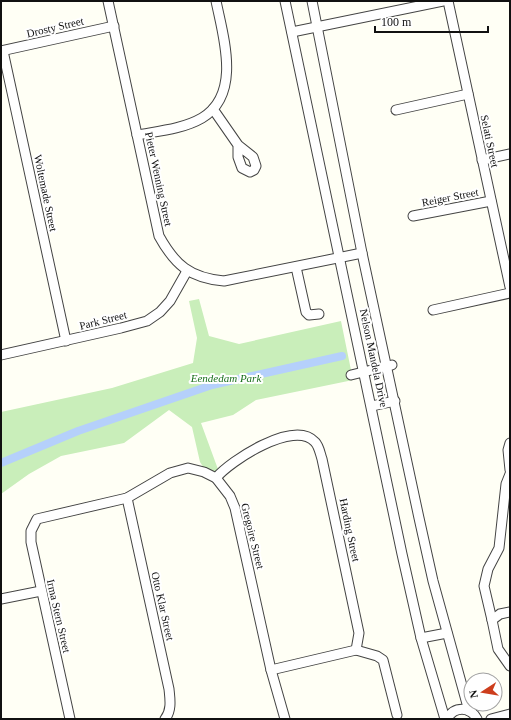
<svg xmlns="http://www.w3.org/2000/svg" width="511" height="720" font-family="'Times New Roman',serif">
  <rect width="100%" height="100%" fill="#fffff5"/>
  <polygon fill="#c9eeba" points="199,299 209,336 239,344 341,321 353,380 256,400 233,415 201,423 219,472 209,476 200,462 192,427 169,410 124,443 61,456 29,474 1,494 1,412 112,388 193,363 197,338 189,301"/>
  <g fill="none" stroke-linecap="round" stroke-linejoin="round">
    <polyline stroke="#b5d0fb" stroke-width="8" points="1,463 78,431 212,385 342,356"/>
    <defs>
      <g id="minor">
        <path d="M 108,1 L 159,236 C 175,265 190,278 224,281 L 362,253"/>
        <polyline points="285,1 402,554 421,638 445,719"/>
        <polyline points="312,1 362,253 419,518 433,581 469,711"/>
        <polyline points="448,1 510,287"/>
        <polyline points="292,32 443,1"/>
        <polyline points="1,51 114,26"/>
        <polyline points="3,51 66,341"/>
        <polyline points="213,109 238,145 253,157 256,166 254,170 250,172 242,168 238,157 238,145"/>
        <polyline points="396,110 468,94"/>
        <path d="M 137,135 C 159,131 183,129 202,118 C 242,94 223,36 216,1"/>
        <polyline points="482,160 510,154"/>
        <polyline points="413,216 491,201"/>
        <polyline points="296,267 306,312 309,315 319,314"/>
        <polyline points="433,310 510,293"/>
        <polyline points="1,355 121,328 147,321 160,312 170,301 187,271"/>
        <polyline points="351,375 392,365"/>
        <polyline points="372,406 395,401"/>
        <polyline points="510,443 508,450 510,470"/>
        <path d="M 216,478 C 230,461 294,419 315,442 C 319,446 320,453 322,459 L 359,633 L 356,650 L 271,670"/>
        <path d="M 127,498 L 169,689 C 170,699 172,710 165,719"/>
        <polyline points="1,599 41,591"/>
        <polyline points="510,612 500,614 492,620 498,649 510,666"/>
        <polyline points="492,620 484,586 488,569 499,548 506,484 510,474"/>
        <polyline points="421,638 447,633"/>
        <polyline points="356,650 377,656 383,660 397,715"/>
        <polyline points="70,719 31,542 31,531 37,519 127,498 170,473 188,468 204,472 216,478 230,496 235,508 271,670 285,719"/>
        <path d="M 447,719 C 454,706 470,706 477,719"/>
        <polyline points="491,719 510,714"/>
      </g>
    </defs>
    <use href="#minor" stroke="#444" stroke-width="11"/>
    <use href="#minor" stroke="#fff" stroke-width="9"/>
  </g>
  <g text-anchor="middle" stroke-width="4" stroke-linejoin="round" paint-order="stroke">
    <g font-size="11" fill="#111" stroke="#fff">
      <text transform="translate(55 27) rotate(-13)" y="4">Drosty Street</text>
      <text transform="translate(490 141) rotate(78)" y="4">Selati Street</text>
      <text transform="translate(159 179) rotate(78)" y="4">Pieter Wenning Street</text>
      <text transform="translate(46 193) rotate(78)" y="4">Woltemade Street</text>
      <text transform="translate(450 197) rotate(-11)" y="4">Reiger Street</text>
      <text transform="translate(103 320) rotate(-14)" y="4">Park Street</text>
      <text transform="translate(374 358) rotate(78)" y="4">Nelson Mandela Drive</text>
      <text transform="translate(350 530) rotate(78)" y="4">Harding Street</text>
      <text transform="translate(253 536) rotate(76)" y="4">Gregoire Street</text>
      <text transform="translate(163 606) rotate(77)" y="4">Otto Klar Street</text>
      <text transform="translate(59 616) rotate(77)" y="4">Irma Stern Street</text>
    </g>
    <g font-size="11" font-style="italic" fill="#1a701d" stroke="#fff">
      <text x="226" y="382">Eendedam Park</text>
    </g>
  </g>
  <rect width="511" height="720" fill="none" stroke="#111111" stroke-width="4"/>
  <g transform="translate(483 692) rotate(258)"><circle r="19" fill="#ffffff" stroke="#a0a0a0"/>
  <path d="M0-3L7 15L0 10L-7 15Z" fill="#cd3e1d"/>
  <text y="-6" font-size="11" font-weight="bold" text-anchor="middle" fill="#111111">N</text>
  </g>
  <path d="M375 26v6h113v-6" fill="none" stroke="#111111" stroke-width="2"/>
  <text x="381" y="26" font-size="12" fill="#111111" stroke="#ffffff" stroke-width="3" paint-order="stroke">100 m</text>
</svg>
